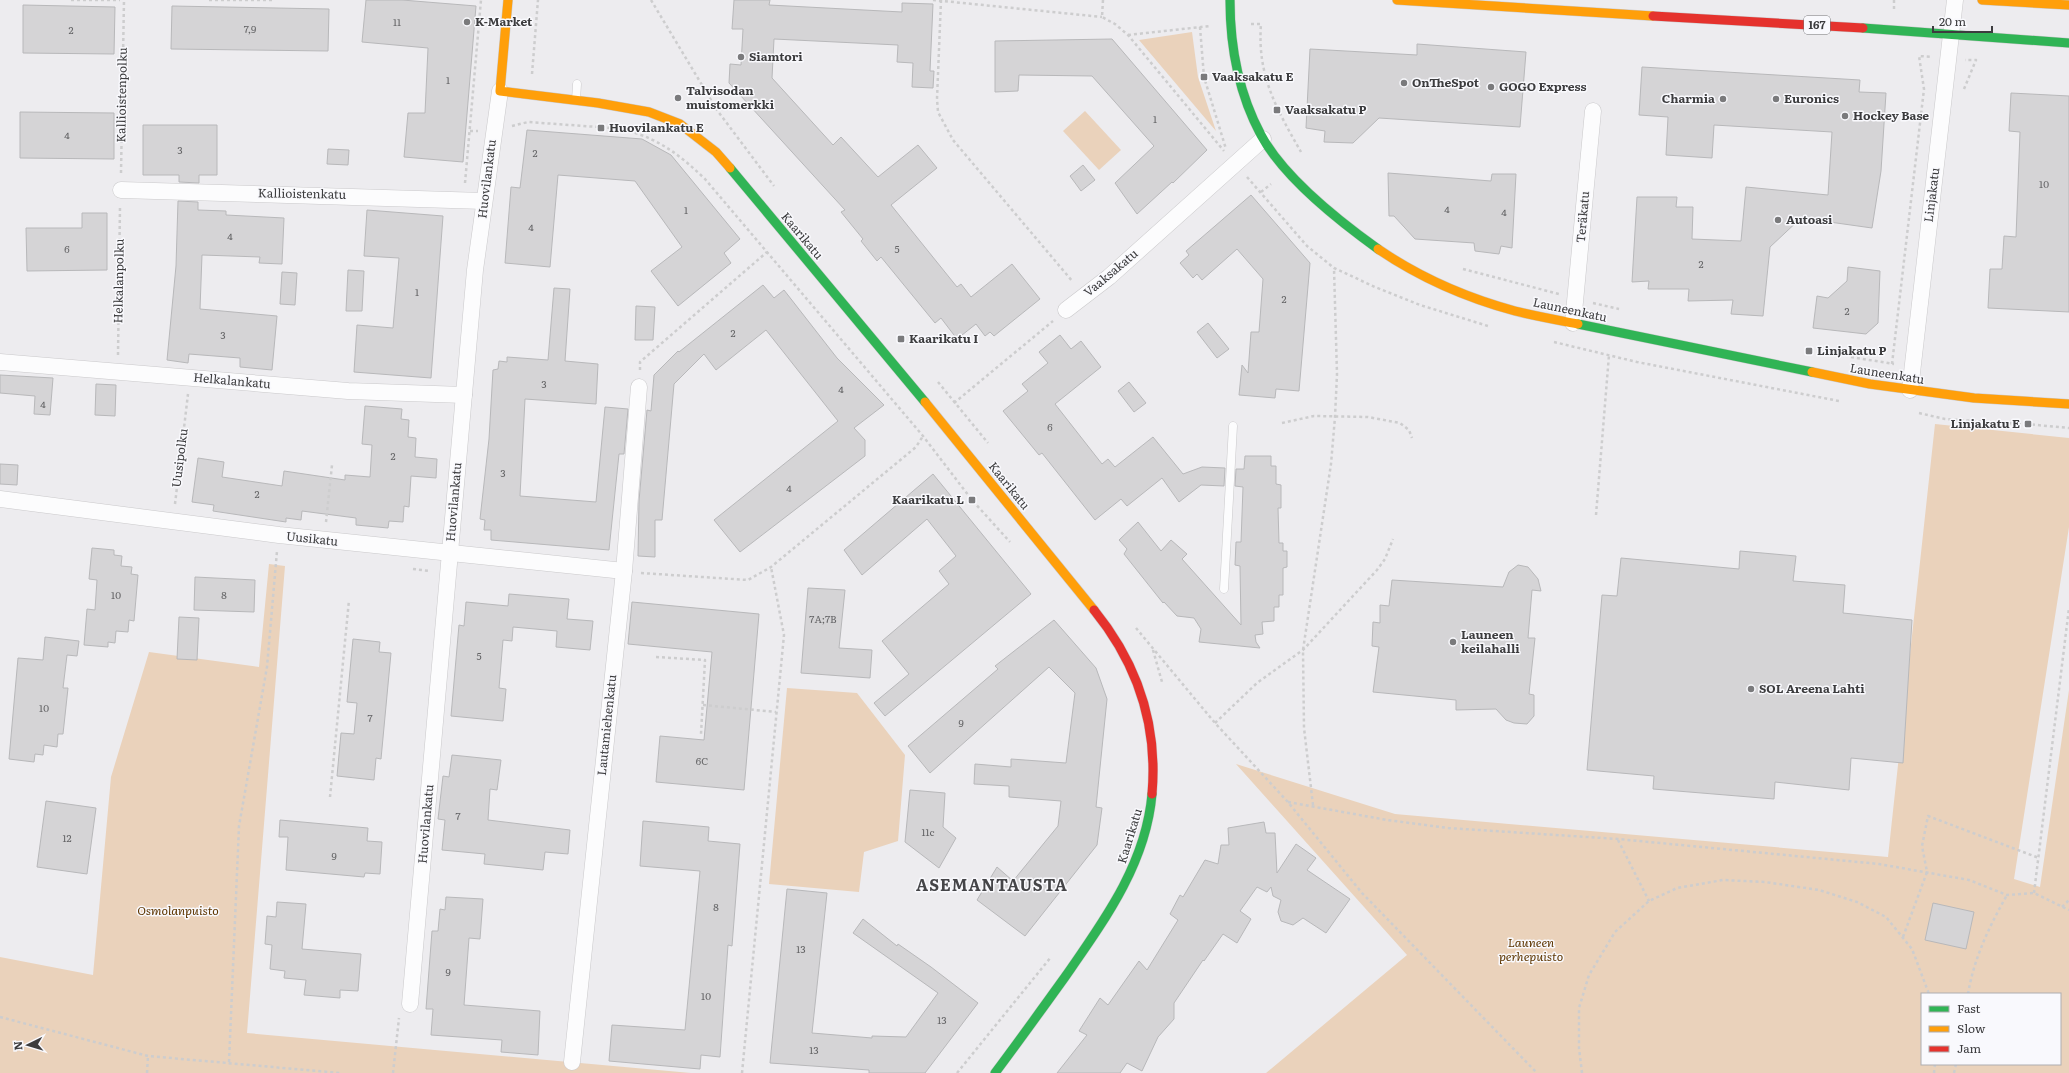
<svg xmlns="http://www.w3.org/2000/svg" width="2069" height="1073" font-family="Literata,serif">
  <rect width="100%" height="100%" fill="#edecef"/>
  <g fill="#ead2bb" fill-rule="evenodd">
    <polygon points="1192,32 1198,77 1216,131 1139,40"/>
    <polygon points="1085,111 1121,150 1099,170 1063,131"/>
    <path d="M 1935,424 L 2069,438 L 2069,527 L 2014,879 L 2040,887 L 2069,690 L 2069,1073 L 1266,1073 L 1407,955 L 1236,764 L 1395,814 L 1888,857 ZM 1922,994 L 2060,994 L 2060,1064 L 1922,1064 Z"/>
    <polygon points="269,564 285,566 247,1033 691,1073 0,1073 0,957 93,975 111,777 149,652 259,667"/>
    <polygon points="787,688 857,693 905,755 898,841 864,852 859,892 769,884"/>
  </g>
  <g fill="#d5d4d6" stroke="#b8b8ba">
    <polygon points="366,0 402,0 476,6 463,162 404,157 408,113 425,113 428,48 362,42"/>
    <polygon points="734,0 770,0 769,5 902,12 902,3 933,4 930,71 934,71 933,88 912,87 913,63 897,62 898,45 774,39 772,78 833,145 841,137 878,177 918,145 937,168 891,205 957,287 961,284 971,297 1012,264 1040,299 994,336 990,332 985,336 976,324 957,339 941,318 935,323 881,257 877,261 861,241 863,239 841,212 845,210 729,83 730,64 741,65 743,29 732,29"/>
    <polygon points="23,5 115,7 114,54 23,53"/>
    <polygon points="172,6 329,9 328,51 171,49"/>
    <polygon points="1112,39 1207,150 1173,183 1172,182 1137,214 1115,183 1154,146 1092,76 1019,75 1018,91 995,92 995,41"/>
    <polygon points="1417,44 1526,52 1520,127 1379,118 1353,143 1324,142 1325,131 1306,128 1310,49 1417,55"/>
    <polygon points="1642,67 1860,80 1859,92 1886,93 1881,171 1872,228 1801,218 1770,247 1763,316 1731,314 1733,300 1688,301 1689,289 1648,289 1649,281 1632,282 1637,197 1677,197 1676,207 1693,207 1692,239 1741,241 1746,187 1828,195 1832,132 1714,125 1712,158 1666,155 1668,117 1639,115"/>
    <polygon points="2011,93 2069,96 2069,312 1988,308 1990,269 2002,269 2004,236 2016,237 2020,132 2009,131"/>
    <polygon points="20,112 114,113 114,159 20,158"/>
    <polygon points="143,125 217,125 217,175 199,175 199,183 179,182 179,175 143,175"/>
    <polygon points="527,130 642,139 671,155 740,239 724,253 731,263 678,306 651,271 682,247 635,181 558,175 550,267 505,263 511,187 520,188"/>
    <polygon points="328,149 349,150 348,165 327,164"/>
    <polygon points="1083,165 1095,180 1081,191 1070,176"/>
    <polygon points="1388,173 1491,181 1492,174 1516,174 1512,248 1501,246 1499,254 1475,251 1474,243 1415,239 1394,216 1389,216"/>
    <polygon points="1251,195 1310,263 1299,391 1276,389 1275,398 1239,395 1242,365 1248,373 1251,332 1259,332 1263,279 1237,249 1202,280 1197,274 1193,278 1180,263 1189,255 1186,251"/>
    <polygon points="178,201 198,202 198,210 226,211 226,215 284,218 282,264 259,263 260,257 202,255 200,309 277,316 272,370 240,367 240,358 189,354 188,363 167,360 176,266"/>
    <polygon points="367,210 443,216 431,378 354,372 357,325 393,328 399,258 364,256"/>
    <polygon points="82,213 107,213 107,270 27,271 26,228 82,228"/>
    <polygon points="1848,267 1880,271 1878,323 1866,334 1813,328 1817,296 1828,298 1847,281"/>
    <polygon points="348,270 364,271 362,311 346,311"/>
    <polygon points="282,272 297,273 295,305 280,304"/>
    <polygon points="763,285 774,298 784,290 837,358 884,405 854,428 865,440 865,456 740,552 714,520 838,421 766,330 716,370 704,354 674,384 662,520 655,520 655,557 638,556 639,501 647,410 651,411 654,375 678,351 679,352"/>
    <polygon points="554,288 570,289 565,361 598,364 596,404 525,399 520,496 596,502 605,407 628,409 624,454 619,454 609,550 491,540 491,530 484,530 485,520 480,519 489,439 493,370 498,369 499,361 507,362 507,357 548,360"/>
    <polygon points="636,306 655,307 653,340 635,340"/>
    <polygon points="1208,323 1229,349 1217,358 1197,332"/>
    <polygon points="1060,335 1071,349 1081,341 1101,367 1055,404 1102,464 1108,459 1115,467 1153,437 1183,474 1202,467 1225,468 1224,486 1201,485 1179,502 1162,478 1127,506 1121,499 1095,520 1042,453 1039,455 1003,411 1028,391 1022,384 1048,363 1039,352"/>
    <polygon points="0,375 53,378 50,415 34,414 35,396 0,393"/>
    <polygon points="1129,382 1146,403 1134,412 1118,391"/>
    <polygon points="96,384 116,385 115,416 95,415"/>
    <polygon points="365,406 402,409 401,419 409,420 408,437 416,438 415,457 437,459 436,478 411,476 409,507 404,506 403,522 389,521 388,528 356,525 356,518 302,511 301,520 286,518 286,522 213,511 214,505 192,502 198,458 224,462 222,477 282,486 284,471 345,480 345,475 370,477 372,445 362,444"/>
    <polygon points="1245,456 1271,456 1271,466 1276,466 1276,484 1281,485 1281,508 1278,508 1279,543 1283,543 1283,551 1287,551 1287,567 1283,568 1283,595 1279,595 1279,607 1274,607 1274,621 1262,622 1263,634 1255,635 1256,642 1260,648 1199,642 1201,629 1194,618 1177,616 1164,602 1163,603 1124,554 1127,549 1119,540 1138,522 1161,551 1171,540 1187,554 1182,559 1241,625 1240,566 1235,565 1236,542 1241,542 1243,487 1235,486 1236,469 1244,469"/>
    <polygon points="0,464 18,465 17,485 0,484"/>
    <polygon points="933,474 1031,594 885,716 874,703 909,674 882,641 949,584 939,571 956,556 927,519 862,575 844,550"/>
    <polygon points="92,548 114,550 114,555 122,556 121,566 132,567 131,574 138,575 134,621 129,620 128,632 116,631 115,643 108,642 108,647 84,645 87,609 95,610 97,580 89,579"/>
    <polygon points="1740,551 1796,556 1793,581 1845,585 1843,613 1912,620 1903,763 1851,758 1849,790 1775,782 1774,799 1653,789 1654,776 1587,770 1602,595 1617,596 1621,558 1739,569"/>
    <polygon points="1518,565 1528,567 1538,579 1541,591 1532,590 1528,638 1535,638 1529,694 1534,695 1534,716 1527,724 1514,723 1506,720 1496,709 1456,710 1456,700 1373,692 1379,647 1372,646 1373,622 1380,623 1380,605 1389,606 1392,580 1503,587 1509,572"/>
    <polygon points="195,577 255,580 254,612 194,610"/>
    <polygon points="808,588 845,590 839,648 872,650 870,678 801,673"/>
    <polygon points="509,594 569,599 567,619 593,621 590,650 556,647 557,631 513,627 512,641 503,640 499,688 506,689 503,721 451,716 459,625 464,626 466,602 508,606"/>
    <polygon points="632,602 759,614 744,790 656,782 660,736 704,740 712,652 628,644"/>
    <polygon points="179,617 199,618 197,660 177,659"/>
    <polygon points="1054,620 1096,668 1107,699 1096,807 1102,808 1097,845 1025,936 977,900 997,867 1013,881 1058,826 1061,801 1009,797 1009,786 974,784 975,764 1011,767 1011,759 1066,763 1075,693 1049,667 930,773 908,746 998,669 995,666"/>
    <polygon points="45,637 79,641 77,656 67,655 63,688 68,688 63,734 58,734 57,747 44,745 43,755 35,754 34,762 9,759 18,658 43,660"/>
    <polygon points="353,639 380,642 379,652 391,653 381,759 376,758 374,780 337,776 341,733 354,734 357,703 347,702"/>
    <polygon points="452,755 501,760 497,790 490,789 488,820 570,830 568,854 545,852 543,870 484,864 485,854 442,850 445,820 438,819 443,776 449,777"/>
    <polygon points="910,790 945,793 943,827 956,838 939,868 905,842"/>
    <polygon points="46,801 96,808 87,874 37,867"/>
    <polygon points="280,820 368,828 367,841 382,842 380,874 365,873 364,877 286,870 288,837 279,837"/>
    <polygon points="643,821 709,827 708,841 740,844 732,946 728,945 720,1057 701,1055 700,1069 609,1061 612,1025 685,1030 700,871 640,866"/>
    <polygon points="1264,822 1266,833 1275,833 1277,873 1296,844 1316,858 1307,870 1350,899 1326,933 1303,918 1293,925 1281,921 1278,912 1281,900 1273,896 1271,887 1267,892 1257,887 1240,911 1251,919 1237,943 1223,934 1204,961 1203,960 1174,1003 1174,1019 1158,1037 1142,1071 1127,1063 1120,1073 1057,1073 1087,1035 1079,1031 1100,998 1108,1005 1139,961 1147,970 1178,920 1170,914 1180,895 1183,897 1205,860 1218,864 1221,845 1229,845 1228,828"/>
    <polygon points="787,889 827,893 812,1033 872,1038 872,1036 906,1037 938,993 853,933 863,919 897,946 898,944 931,967 978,1003 925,1073 869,1073 869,1070 770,1063"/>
    <polygon points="446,897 483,899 480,939 469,938 464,1005 540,1011 538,1055 501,1052 502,1040 431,1035 433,1009 426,1009 432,931 438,931 440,909 445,910"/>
    <polygon points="277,902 306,904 302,949 361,954 358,991 340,990 340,998 304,995 306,980 284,978 285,971 270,969 272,945 265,944 267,916 276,917"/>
    <polygon points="1933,903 1974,912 1966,949 1925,940"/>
  </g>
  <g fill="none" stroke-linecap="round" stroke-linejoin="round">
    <defs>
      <g id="lane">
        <polyline points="576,100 577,84"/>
        <polyline points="1224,589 1233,426"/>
      </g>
      <g id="street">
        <polyline points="121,190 484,201"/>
        <polyline points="1066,310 1109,277 1263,139"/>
        <polyline points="1573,323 1593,111"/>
        <polyline points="0,362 348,391 464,395"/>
        <polyline points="1910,390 1955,0"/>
        <polyline points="0,499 279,535 624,571"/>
        <polyline points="410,1004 475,270 500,91"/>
        <polyline points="572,1062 624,571 639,387"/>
      </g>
      <g id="fast">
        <path d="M 1230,0 C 1230,46 1239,94 1261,135 C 1284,178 1339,221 1378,249"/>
        <polyline points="1863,28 2069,43"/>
        <polyline points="730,168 925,402"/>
        <polyline points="1578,324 1812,372"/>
        <path d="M 995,1073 C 1019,1041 1042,1009 1065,977 C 1104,921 1146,864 1152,794"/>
      </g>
      <g id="slow">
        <polyline points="508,0 500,91 598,103 649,112 680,124 716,152 730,168"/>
        <polyline points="1397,0 1653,16"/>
        <polyline points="1982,0 2069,5"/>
        <path d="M 1378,249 C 1419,277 1467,298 1515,311 C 1535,316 1557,320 1578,324"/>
        <polyline points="1812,372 1870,384 1974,398 2069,404"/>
        <polyline points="925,402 1094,610"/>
      </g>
      <g id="jam">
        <polyline points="1653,16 1863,28"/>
        <path d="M 1094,610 C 1137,663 1158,725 1152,794"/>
      </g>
    </defs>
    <use href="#lane" stroke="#cac9cb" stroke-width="9"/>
    <use href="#street" stroke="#cac9cb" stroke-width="17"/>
    <use href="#fast" stroke="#cac9cb" stroke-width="10"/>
    <use href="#slow" stroke="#cac9cb" stroke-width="10"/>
    <use href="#jam" stroke="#cac9cb" stroke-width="10"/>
    <g stroke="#cdcdce" stroke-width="2.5" stroke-dasharray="3 3" stroke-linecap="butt">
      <polyline points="71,0 120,0"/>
      <polyline points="209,0 275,0"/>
      <polyline points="651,0 717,110 774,186"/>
      <polyline points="933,0 1102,17"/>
      <polyline points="941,0 937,99 938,112 953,140 1073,282"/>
      <polyline points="1103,0 1102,17 1115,24 1128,35 1224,151"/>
      <polyline points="1894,9 1894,0"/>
      <path d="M 1251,24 L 1261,24 C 1257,75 1276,108 1301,152"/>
      <polyline points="1200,27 1204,77 1226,149"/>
      <polyline points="1128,35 1210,26"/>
      <polyline points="532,74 538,0"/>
      <polyline points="1964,89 1976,60 1965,60"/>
      <polyline points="512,126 528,122 612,128"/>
      <polyline points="470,131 478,131"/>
      <path d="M 629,131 C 661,140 682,157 705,179 L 923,436 L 972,500 L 1010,542"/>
      <polyline points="121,173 124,0"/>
      <polyline points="1247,177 1307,246 1334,268 1375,287 1420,305 1488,326"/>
      <polyline points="465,183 481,0"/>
      <polyline points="1261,192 1271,184"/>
      <polyline points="1463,269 1559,294"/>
      <polyline points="1593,303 1619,309"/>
      <polyline points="1554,342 1637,362 1839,401"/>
      <polyline points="118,355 120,206"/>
      <polyline points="1851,357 1894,364"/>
      <polyline points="1892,364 1924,89 1919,56 1932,57"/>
      <polyline points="640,370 640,362 767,252"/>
      <polyline points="938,382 988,443"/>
      <polyline points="954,403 1053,321"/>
      <polyline points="1919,413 1945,419 2021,424"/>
      <polyline points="1282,423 1314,416 1368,417 1400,423 1409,430 1412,438"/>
      <polyline points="2026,424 2069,428"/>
      <polyline points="175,504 188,394"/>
      <polyline points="1596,515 1609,355"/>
      <polyline points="326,522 332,465"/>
      <polyline points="413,569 430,571"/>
      <polyline points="641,573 748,580 771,567 916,447 923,436"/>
      <polyline points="1136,628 1215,723 1287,801 1362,893 1537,1073"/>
      <polyline points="1153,650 1162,682"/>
      <polyline points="656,657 705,660 701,734"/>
      <polyline points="703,705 776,712"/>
      <polyline points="1215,723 1257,683 1303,650 1377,570 1385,559 1393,539"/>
      <polyline points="330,797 349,600"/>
      <polyline points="1288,802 1387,820 1448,828 1618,839 1879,864 1969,880 2007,895 2034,893 2069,910"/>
      <polyline points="1313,805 1304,728 1303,650 1331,464 1335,417 1337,374 1334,268"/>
      <polyline points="1618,840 1649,901"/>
      <polyline points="2034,893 2069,608"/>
      <polyline points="2062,907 2069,900"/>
      <polyline points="1903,937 1927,872 1922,846 1928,816 2039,858"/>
      <path d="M 1968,994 C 1974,958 1989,927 2007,895"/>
      <polyline points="0,1017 148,1056 340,1073"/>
      <polyline points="229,1062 239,826 267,667 277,551"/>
      <polyline points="147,1073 148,1056"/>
      <polyline points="393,1073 399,1018"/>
      <polyline points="742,1073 784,635 771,567"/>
      <polyline points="957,1073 1051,957"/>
      <polyline points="1582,1073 1579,1048 1579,1008 1589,975 1615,932 1649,901 1677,888 1723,880 1765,882 1819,890 1857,902 1886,917 1912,949 1929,994"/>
      <polyline points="1934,1073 1935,1064"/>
      <polyline points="1954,1073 1956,1064"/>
    </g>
    <use href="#lane" stroke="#fcfcfd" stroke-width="8"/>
    <use href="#street" stroke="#fcfcfd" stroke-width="16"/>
    <use href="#fast" stroke="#30b455" stroke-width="9"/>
    <use href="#slow" stroke="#ff9f0a" stroke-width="9"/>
    <use href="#jam" stroke="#e5322d" stroke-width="9"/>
  </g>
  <g fill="#7a7a7c" stroke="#f9f9fd" stroke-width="1.5">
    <circle cx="467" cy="22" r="4"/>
    <circle cx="741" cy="57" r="4"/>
    <rect x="1200" y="73" width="8" height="8" rx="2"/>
    <circle cx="1404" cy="83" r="4"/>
    <circle cx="1491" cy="87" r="4"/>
    <circle cx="678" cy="98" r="4"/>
    <circle cx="1723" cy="99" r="4"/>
    <circle cx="1776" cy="99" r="4"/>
    <rect x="1273" y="106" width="8" height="8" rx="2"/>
    <circle cx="1845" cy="116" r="4"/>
    <rect x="597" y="124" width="8" height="8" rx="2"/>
    <circle cx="1778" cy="220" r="4"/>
    <rect x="897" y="335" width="8" height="8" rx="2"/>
    <rect x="1805" y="347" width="8" height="8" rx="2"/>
    <rect x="2024" y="420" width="8" height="8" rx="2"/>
    <rect x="968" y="496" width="8" height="8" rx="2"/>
    <circle cx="1453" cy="642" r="4"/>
    <circle cx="1751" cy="689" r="4"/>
  </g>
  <g text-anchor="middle" stroke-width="3" stroke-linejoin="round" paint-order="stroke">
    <g font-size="10" fill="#646466">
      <text x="397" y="26">11</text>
      <text x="250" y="33">7,9</text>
      <text x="71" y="34">2</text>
      <text x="448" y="84">1</text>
      <text x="1155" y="123">1</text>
      <text x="67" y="139">4</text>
      <text x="180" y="154">3</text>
      <text x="535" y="157">2</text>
      <text x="2044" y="188">10</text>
      <text x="1447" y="213">4</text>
      <text x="686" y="214">1</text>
      <text x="1504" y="216">4</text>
      <text x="531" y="231">4</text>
      <text x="230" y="240">4</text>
      <text x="67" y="253">6</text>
      <text x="897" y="253">5</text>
      <text x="1701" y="268">2</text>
      <text x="417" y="296">1</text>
      <text x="1284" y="303">2</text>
      <text x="1847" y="315">2</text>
      <text x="733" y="337">2</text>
      <text x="223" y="339">3</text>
      <text x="544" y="388">3</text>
      <text x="841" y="393">4</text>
      <text x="43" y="408">4</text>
      <text x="1050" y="431">6</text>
      <text x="393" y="460">2</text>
      <text x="503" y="477">3</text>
      <text x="789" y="492">4</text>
      <text x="257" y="498">2</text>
      <text x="116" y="599">10</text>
      <text x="224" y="599">8</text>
      <text x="823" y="623">7A;7B</text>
      <text x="479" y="660">5</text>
      <text x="44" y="712">10</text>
      <text x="370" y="722">7</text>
      <text x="961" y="727">9</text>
      <text x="702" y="765">6C</text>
      <text x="458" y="820">7</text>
      <text x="928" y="836">11c</text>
      <text x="67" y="842">12</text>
      <text x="334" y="860">9</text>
      <text x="716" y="911">8</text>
      <text x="801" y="953">13</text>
      <text x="448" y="976">9</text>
      <text x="706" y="1000">10</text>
      <text x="942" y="1024">13</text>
      <text x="814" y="1054">13</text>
    </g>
    <rect fill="#f9f9fd" stroke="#757577" stroke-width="1" x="1804" y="16" width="26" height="18" rx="3"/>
    <g font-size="11" font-weight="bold" fill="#3c3c3e">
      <text x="1817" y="29">167</text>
    </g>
    <g font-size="12" font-weight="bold" fill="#3c3c3e" stroke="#f9f9fd" text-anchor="start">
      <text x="475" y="26">K-Market</text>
      <text x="749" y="61">Siamtori</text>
      <text x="1212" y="81">Vaaksakatu E</text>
      <text x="1412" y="87">OnTheSpot</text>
      <text x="1499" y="91">GOGO Express</text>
      <text x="686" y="95">Talvisodan<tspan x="686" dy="14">muistomerkki</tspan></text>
      <text x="1715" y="103" text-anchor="end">Charmia</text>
      <text x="1784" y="103">Euronics</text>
      <text x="1285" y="114">Vaaksakatu P</text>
      <text x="1853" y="120">Hockey Base</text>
      <text x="609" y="132">Huovilankatu E</text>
      <text x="1786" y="224">Autoasi</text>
      <text x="909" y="343">Kaarikatu I</text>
      <text x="1817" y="355">Linjakatu P</text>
      <text x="2020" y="428" text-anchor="end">Linjakatu E</text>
      <text x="964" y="504" text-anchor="end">Kaarikatu L</text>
      <text x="1461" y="639">Launeen<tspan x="1461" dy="14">keilahalli</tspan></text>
      <text x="1759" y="693">SOL Areena Lahti</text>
    </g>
    <g font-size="12" fill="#3c3c3e" stroke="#f9f9fd">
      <text transform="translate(122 95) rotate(-89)" y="4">Kallioistenpolku</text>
      <text transform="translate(487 179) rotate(-83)" y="4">Huovilankatu</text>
      <text transform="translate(302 194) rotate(1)" y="4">Kallioistenkatu</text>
      <text transform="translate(1932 195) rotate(-83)" y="4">Linjakatu</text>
      <text transform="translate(1583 217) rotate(-85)" y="4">Teräkatu</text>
      <text transform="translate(802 236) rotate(50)" y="4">Kaarikatu</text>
      <text transform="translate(1111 273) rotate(-40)" y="4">Vaaksakatu</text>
      <text transform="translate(119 281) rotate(-89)" y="4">Helkalanpolku</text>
      <text transform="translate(1570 310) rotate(12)" y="4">Launeenkatu</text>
      <text transform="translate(1887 374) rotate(9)" y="4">Launeenkatu</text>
      <text transform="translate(232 381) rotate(5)" y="4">Helkalankatu</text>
      <text transform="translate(180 458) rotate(-83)" y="4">Uusipolku</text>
      <text transform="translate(1009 486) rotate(51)" y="4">Kaarikatu</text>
      <text transform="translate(454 502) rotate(-85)" y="4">Huovilankatu</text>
      <text transform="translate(312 539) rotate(6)" y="4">Uusikatu</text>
      <text transform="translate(607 725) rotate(-84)" y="4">Lautamiehenkatu</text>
      <text transform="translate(426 824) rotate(-85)" y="4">Huovilankatu</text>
      <text transform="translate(1130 836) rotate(-73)" y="4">Kaarikatu</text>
    </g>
    <g font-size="12" font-style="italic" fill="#5e3600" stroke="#f9f9fd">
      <text x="178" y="915">Osmolanpuisto</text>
      <text x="1531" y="947">Launeen<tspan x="1531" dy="14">perhepuisto</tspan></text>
    </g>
    <g font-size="16" font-weight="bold" letter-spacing="1" fill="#454548" stroke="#f9f9fd">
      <text x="992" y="891">ASEMANTAUSTA</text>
    </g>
  </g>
  <rect x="1921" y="993" width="140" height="72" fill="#f9f9fd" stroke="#adadb1"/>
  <rect x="1929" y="1006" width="20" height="6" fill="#30b455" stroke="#adadb1"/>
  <text x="1957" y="1013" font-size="12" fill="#3c3c3e">Fast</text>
  <rect x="1929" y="1026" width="20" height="6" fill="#ff9f0a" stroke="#adadb1"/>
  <text x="1957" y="1033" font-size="12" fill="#3c3c3e">Slow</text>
  <rect x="1929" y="1046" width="20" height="6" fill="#e5322d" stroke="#adadb1"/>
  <text x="1957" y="1053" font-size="12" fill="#3c3c3e">Jam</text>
  <g transform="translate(28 1045) rotate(265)" stroke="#f9f9fd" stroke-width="3" paint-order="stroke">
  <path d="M0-3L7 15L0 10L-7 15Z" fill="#3c3c3e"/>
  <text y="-6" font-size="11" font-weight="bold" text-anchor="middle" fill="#3c3c3e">N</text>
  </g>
  <path d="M1933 26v6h59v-6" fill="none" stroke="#3c3c3e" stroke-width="2"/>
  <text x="1939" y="26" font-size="12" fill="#3c3c3e" stroke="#f9f9fd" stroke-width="3" paint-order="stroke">20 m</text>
</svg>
